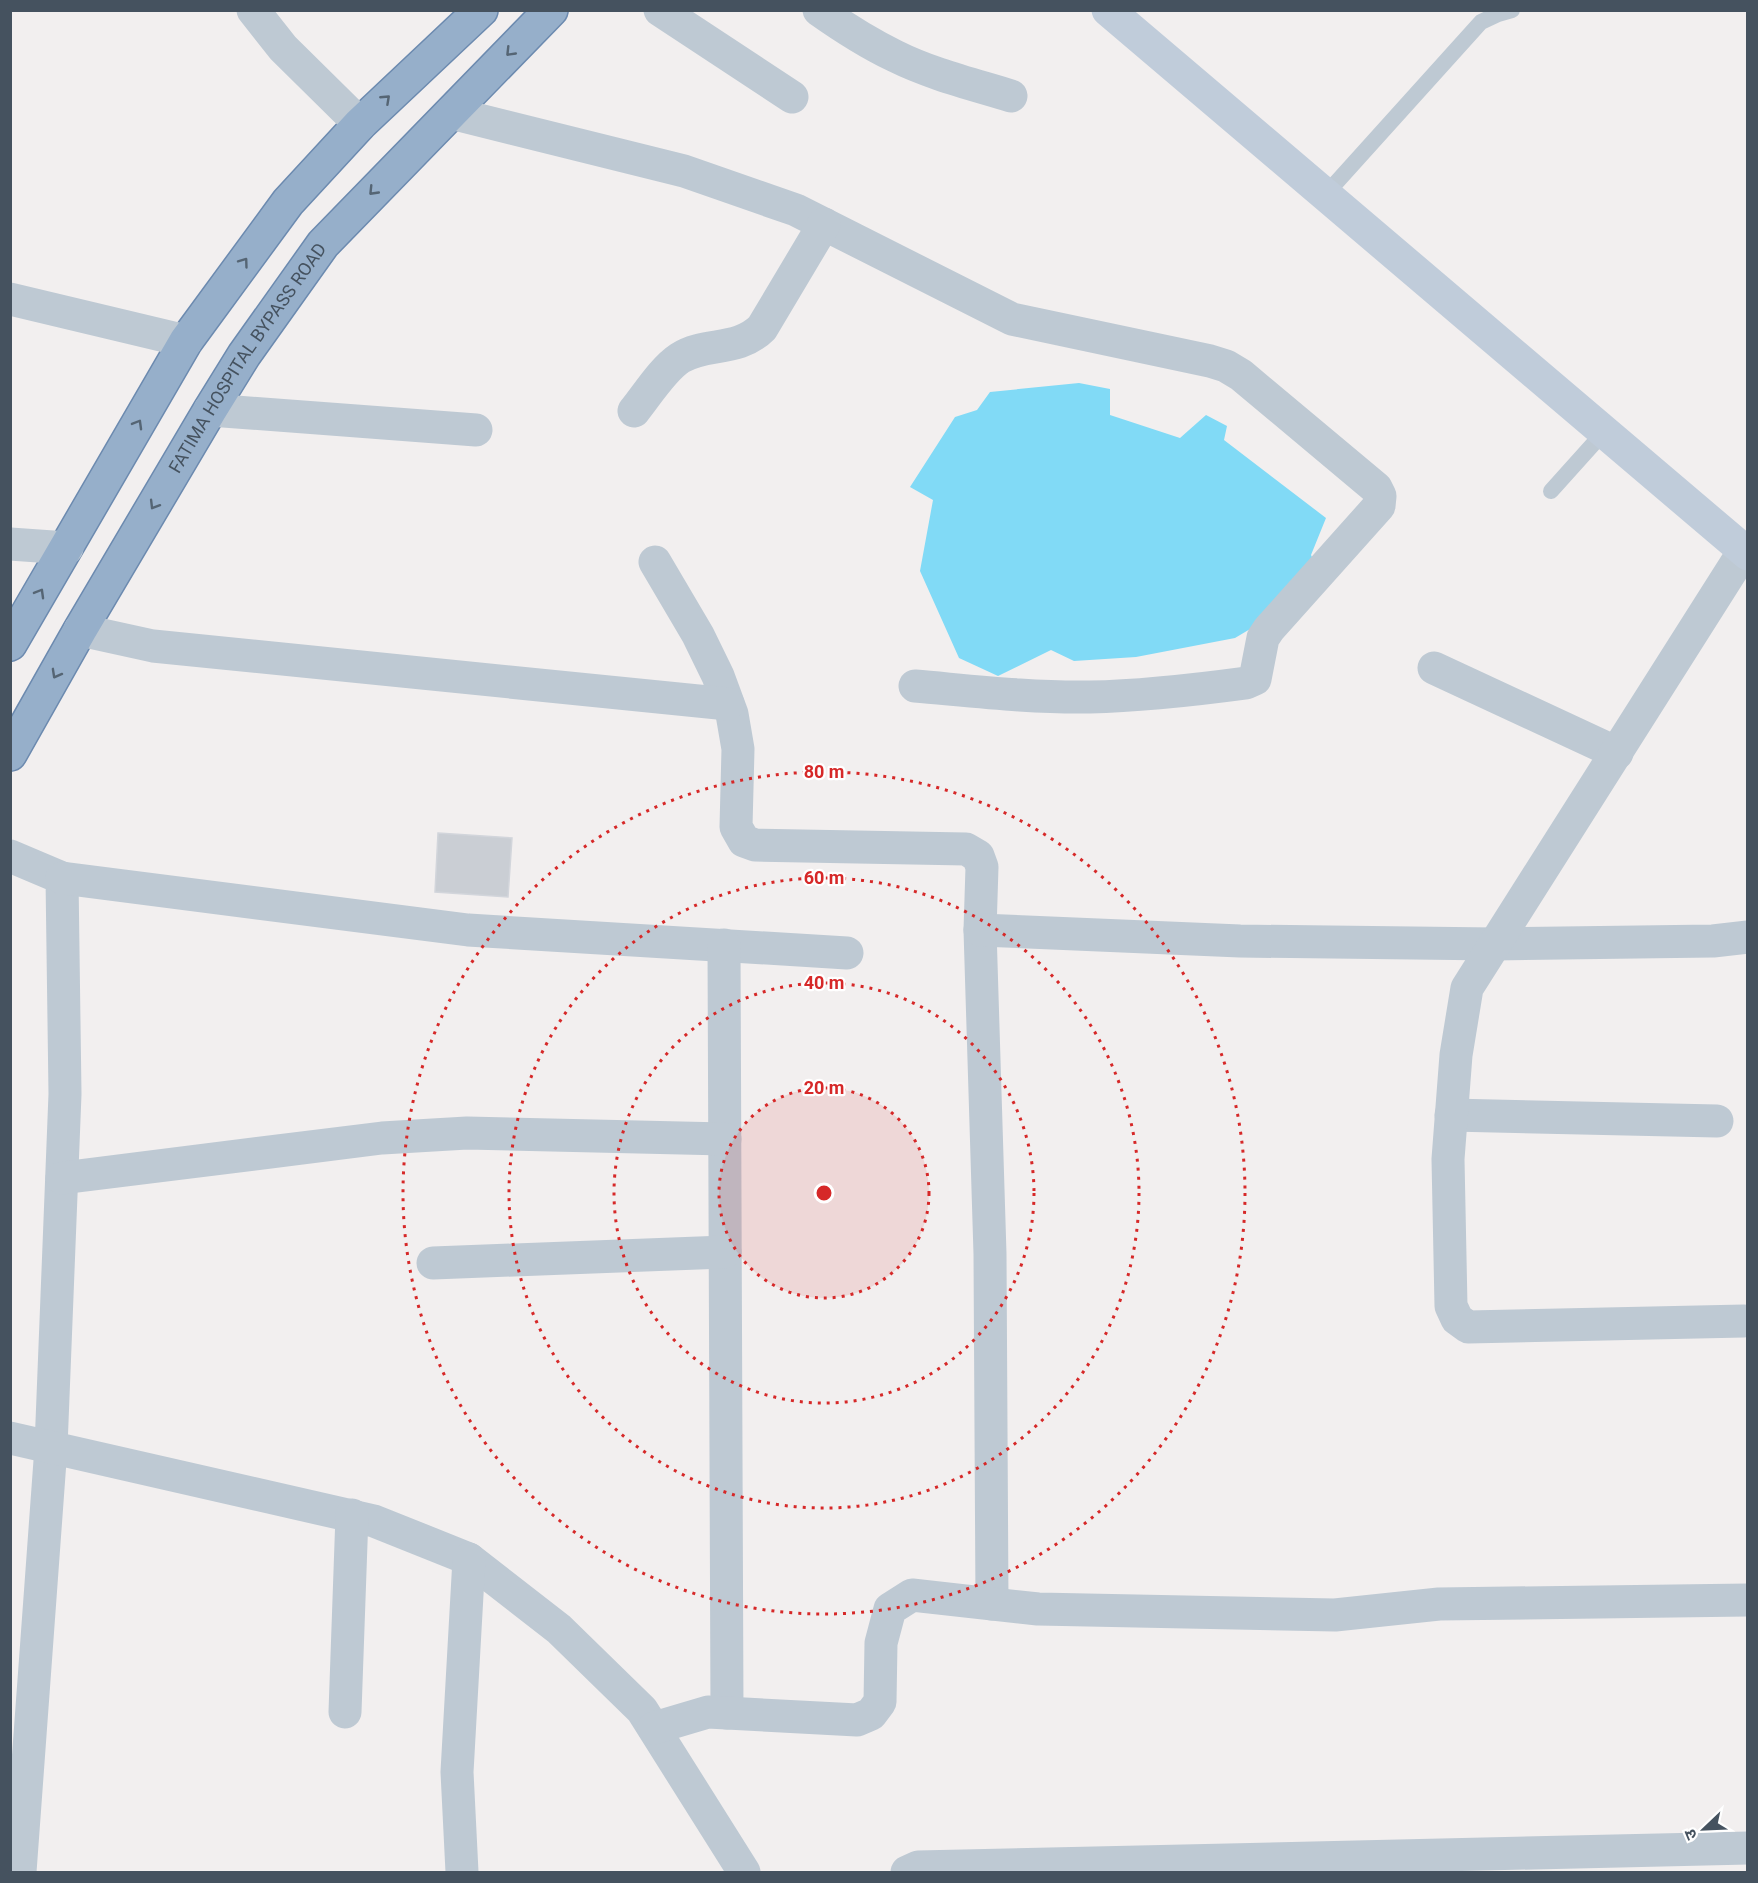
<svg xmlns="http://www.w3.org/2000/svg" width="1758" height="1883" font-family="Roboto,'Noto Sans Devanagari',sans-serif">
  <rect width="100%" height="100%" fill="#f2efef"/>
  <polygon fill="#81daf6" points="1079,383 1110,389 1110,415 1180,438 1206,415 1227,426 1224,440 1326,518 1311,555 1320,574 1292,604 1235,638 1136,657 1074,661 1051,650 998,676 959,658 920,571 933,500 910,487 955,417 977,410 990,392"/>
  <polygon fill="#caced4" stroke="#d2d5db" stroke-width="1.5" points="438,833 512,838 508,897 435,892"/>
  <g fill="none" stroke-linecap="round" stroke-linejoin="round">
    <defs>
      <g id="trunk">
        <polyline points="10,644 186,341 288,202 360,124 481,10"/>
        <path id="s1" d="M 10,754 L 80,630 L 210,410 L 244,355 L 323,244 L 551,10"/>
      </g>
    </defs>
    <use href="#trunk" stroke="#6c8aaf" stroke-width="36"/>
    <g stroke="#bec9d3" stroke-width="16">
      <polyline points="1325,195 1481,22 1498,14 1512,10"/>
      <polyline points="1551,491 1604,432"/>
    </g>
    <g stroke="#bec9d3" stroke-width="33">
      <polyline points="253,10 283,48 360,124"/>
      <polyline points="660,10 792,97"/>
      <path d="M 819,10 C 843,27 868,43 895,56 C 931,74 972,84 1011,96"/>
      <path d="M 451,113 L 684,171 L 796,210 L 1012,319 L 1210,361 L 1226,366 L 1241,375 L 1376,488 L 1380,496 L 1379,506 L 1269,629 L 1263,638 L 1255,679 L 1246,683 C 1194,690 1143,696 1090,697 C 1032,698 973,691 915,686"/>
      <polyline points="10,299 186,341"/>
      <polyline points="210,410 476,430"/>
      <path d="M 634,411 C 647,395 663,369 680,358 C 705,342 738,352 762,328 L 824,224"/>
      <polyline points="10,544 67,548"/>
      <polyline points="655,562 698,635 718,676 732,714 738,749 736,827 744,841 755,845 966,849 978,856 982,867 980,930 990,1254 992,1604"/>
      <polyline points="80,630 153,646 728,704"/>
      <polyline points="1434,668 1617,753"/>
      <polyline points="10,856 62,878 65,1094 57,1296 51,1447 20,1872"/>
      <polyline points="62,878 468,930 847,953"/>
      <polyline points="980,930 1240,941 1495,944 1713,941 1748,937"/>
      <polyline points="724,945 727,1713"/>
      <polyline points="1451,1115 1717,1121"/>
      <polyline points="62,1178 382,1138 467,1133 725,1139"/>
      <polyline points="433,1263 725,1252"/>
      <polyline points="1744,1321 1468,1327 1457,1319 1451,1306 1448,1159 1456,1055 1467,988 1744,551"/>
      <polyline points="10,1438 374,1521 469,1559 559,1629 642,1710 744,1872"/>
      <polyline points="345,1712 352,1515"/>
      <polyline points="654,1728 708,1712 857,1720 871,1714 880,1702 881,1643 890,1609 912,1595 1038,1609 1335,1615 1439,1604 1748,1600"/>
      <polyline points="462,1872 457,1772 469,1559"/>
      <polyline points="907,1872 918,1867 1748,1848"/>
    </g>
    <polyline stroke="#c0ccda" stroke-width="33" points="1108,10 1748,554"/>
    <use href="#trunk" stroke="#96afca" stroke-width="33"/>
  </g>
  <defs><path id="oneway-chevron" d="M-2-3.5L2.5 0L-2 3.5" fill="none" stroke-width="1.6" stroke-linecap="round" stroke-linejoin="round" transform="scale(1.5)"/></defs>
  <g stroke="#556574">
    <use href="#oneway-chevron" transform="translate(510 52) rotate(134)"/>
    <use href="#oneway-chevron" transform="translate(386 99) rotate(-43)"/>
    <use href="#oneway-chevron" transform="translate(373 191) rotate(134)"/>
    <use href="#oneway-chevron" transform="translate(244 262) rotate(-54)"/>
    <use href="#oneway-chevron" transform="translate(138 424) rotate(-60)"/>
    <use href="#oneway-chevron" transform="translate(154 505) rotate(121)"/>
    <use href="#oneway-chevron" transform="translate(40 593) rotate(-60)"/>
    <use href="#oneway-chevron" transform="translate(56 674) rotate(119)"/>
  </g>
  <circle cx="824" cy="1193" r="105" fill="#d62828" fill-opacity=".12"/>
  <g fill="none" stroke="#d62828" stroke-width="3" stroke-dasharray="3 6">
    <circle cx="824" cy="1193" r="105"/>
    <circle cx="824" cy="1193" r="210"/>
    <circle cx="824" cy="1193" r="315"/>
    <circle cx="824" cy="1193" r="421"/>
  </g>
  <g text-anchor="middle" stroke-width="4.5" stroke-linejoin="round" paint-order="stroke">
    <g font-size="18" fill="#45525f" stroke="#fff">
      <text dy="6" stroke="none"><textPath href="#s1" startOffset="462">FATIMA HOSPITAL BYPASS ROAD</textPath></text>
    </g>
  </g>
  <circle cx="824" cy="1193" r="9" fill="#d62828" stroke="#fff" stroke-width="3"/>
  <g font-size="18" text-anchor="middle" font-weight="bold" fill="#d62828" stroke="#fff" stroke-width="4.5" stroke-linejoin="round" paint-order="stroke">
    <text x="824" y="778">80 m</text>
    <text x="824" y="884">60 m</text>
    <text x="824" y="989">40 m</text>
    <text x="824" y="1094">20 m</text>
  </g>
  <rect width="1758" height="1883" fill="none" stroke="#45525f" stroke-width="24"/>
  <g transform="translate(1704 1829) rotate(247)" stroke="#ffffff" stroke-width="4.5" paint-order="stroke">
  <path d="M0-4.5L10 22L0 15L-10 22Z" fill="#45525f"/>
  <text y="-9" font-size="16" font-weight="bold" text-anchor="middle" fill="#45525f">उ</text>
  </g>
</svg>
